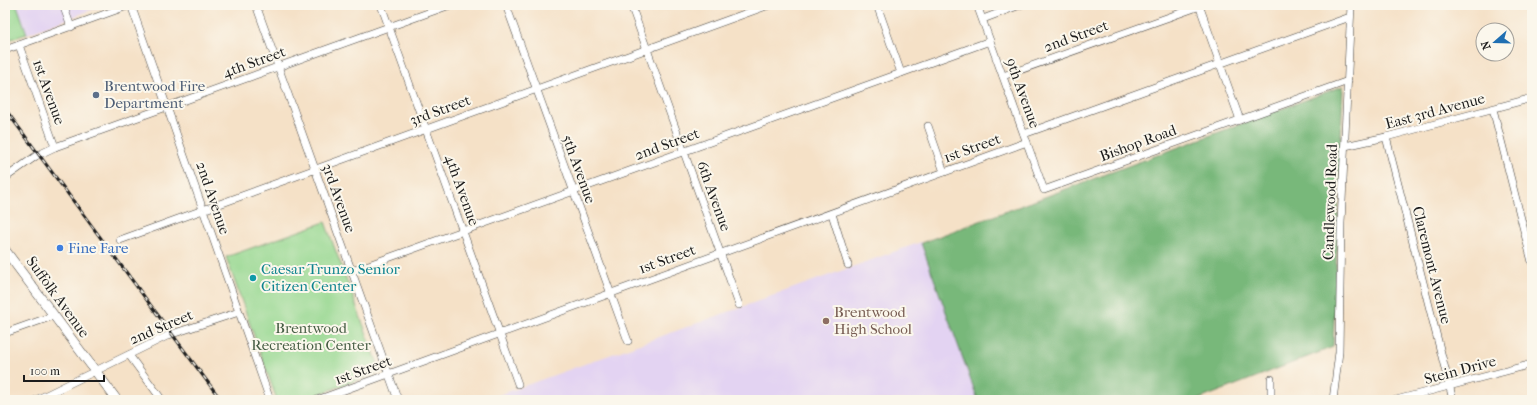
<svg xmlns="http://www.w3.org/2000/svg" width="1537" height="405" font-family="'IM FELL French Canon',serif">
  <rect width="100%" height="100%" fill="#fbf7ec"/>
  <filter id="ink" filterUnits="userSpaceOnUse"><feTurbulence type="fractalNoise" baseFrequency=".025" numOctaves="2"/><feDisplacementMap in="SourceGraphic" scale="8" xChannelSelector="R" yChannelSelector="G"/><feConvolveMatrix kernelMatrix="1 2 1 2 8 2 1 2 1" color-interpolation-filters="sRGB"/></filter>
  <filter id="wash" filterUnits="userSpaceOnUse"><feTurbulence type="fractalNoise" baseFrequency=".012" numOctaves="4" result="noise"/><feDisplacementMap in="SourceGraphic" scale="16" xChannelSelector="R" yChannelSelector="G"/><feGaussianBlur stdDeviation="0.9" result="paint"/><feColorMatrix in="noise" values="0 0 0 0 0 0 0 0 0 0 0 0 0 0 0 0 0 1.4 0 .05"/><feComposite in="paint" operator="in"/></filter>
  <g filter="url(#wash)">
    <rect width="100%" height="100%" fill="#f5e1c7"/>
    <g fill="#e3d3f2">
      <polygon points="17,5 105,5 27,34"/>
      <polygon points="921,242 978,400 485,400"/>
    </g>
    <g fill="#95d78f" stroke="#587a56">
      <polygon points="5,5 17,5 27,34 5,41"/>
      <polygon points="325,222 378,364 376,373 303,400 277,400 226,257"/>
    </g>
    <polygon fill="#78b87a" stroke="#4a6a4b" points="1343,86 1333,347 1197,400 978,400 921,243"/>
  </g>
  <g filter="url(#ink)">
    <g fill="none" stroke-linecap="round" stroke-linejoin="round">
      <defs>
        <g id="minor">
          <polyline points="63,5 71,27"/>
          <polyline points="131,5 270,400"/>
          <polyline points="256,5 398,400"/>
          <polyline points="381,5 518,384"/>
          <polyline points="506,5 628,341"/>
          <polyline points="631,5 739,305"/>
          <polyline points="877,5 901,73"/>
          <polyline points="977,5 1044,190 1348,81"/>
          <polyline points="1199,5 1240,120"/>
          <polyline points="1529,5 1532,9"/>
          <polyline points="983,19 1020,5"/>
          <polyline points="19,45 55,147"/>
          <polyline points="5,50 130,5"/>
          <polyline points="1003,76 1203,5"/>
          <polyline points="1493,109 1532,262"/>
          <polyline points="928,126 944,172"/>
          <polyline points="1024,134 1350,17"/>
          <polyline points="1386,137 1453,400"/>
          <polyline points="1345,146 1386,137 1532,98"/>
          <polyline points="5,178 36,156 55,147 450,5"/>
          <polyline points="832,214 848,265"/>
          <polyline points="120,240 769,5"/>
          <polyline points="352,271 990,41"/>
          <polyline points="5,333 53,316"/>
          <polyline points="129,355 162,400"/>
          <polyline points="36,400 169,335 239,312"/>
          <polyline points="317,400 1027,142"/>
          <polyline points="1271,400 1271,379"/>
          <polyline points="1333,400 1339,352 1341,223 1351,5"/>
          <polyline points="1396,400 1532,364"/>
        </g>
        <polyline id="major" points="5,250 117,400"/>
      </defs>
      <use href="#minor" stroke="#3d3a36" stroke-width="8"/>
      <use href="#major" stroke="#3d3a36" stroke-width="10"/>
      <use href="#minor" stroke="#fff" stroke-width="7"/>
      <use href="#major" stroke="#fff" stroke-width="9"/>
      <defs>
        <polyline id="rail" points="5,109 221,400"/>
      </defs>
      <use href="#rail" stroke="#1c1c1c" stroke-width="3"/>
      <use href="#rail" stroke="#fbf7ec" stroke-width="1.5" stroke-dasharray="4.5" stroke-linecap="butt"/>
    </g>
  </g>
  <circle fill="#5c6f8a" stroke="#fbf7ec" stroke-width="1.5" cx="96" cy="95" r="4"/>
  <circle fill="#3f7fe0" stroke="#fbf7ec" stroke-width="1.5" cx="60" cy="248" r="4"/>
  <circle fill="#0f9aa8" stroke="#fbf7ec" stroke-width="1.5" cx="253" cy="278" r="4"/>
  <circle fill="#8d6e63" stroke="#fbf7ec" stroke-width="1.5" cx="826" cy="321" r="4"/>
  <g text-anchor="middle" stroke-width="4" stroke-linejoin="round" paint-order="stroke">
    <g font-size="15" fill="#1c1c1c" stroke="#fbf7ec">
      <text transform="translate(1076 36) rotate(-20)" y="5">2nd Street</text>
      <text transform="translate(254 62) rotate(-20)" y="5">4th Street</text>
      <text transform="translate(49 92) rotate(70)" y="5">1st Avenue</text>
      <text transform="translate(1023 93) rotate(70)" y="5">9th Avenue</text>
      <text transform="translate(440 110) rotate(-20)" y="5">3rd Street</text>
      <text transform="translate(1435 111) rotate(-15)" y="5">East 3rd Avenue</text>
      <text transform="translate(1138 143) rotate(-20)" y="5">Bishop Road</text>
      <text transform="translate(667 144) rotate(-20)" y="5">2nd Street</text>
      <text transform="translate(972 148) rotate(-20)" y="5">1st Street</text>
      <text transform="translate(579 169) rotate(70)" y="5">5th Avenue</text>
      <text transform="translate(462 190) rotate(70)" y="5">4th Avenue</text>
      <text transform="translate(714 196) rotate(70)" y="5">6th Avenue</text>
      <text transform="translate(213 198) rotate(71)" y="5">2nd Avenue</text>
      <text transform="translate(339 198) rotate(70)" y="5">3rd Avenue</text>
      <text transform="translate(1330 202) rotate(-88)" y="5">Candlewood Road</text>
      <text transform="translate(667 259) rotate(-20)" y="5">1st Street</text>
      <text transform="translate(1432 265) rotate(76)" y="5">Claremont Avenue</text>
      <text transform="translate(58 297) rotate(54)" y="5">Suffolk Avenue</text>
      <text transform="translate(161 327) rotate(-23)" y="5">2nd Street</text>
      <text transform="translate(363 370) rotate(-20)" y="5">1st Street</text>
      <text transform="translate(1460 370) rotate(-15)" y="5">Stein Drive</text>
    </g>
    <g font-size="15" fill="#4e5e75" stroke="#fbf7ec" text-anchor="start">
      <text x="104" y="91">Brentwood Fire<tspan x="104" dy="17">Department</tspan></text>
    </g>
    <g font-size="15" fill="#366cbe" stroke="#fbf7ec" text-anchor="start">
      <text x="68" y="253">Fine Fare</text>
    </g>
    <g font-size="15" fill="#0d838f" stroke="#fbf7ec" text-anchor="start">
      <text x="261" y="274">Caesar Trunzo Senior<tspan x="261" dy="17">Citizen Center</tspan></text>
    </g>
    <g font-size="15" fill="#785e54" stroke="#fbf7ec" text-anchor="start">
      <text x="834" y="317">Brentwood<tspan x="834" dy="17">High School</tspan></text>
    </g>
    <g font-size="15" fill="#465d44" stroke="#fbf7ec">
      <text x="311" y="333">Brentwood<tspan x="311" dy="17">Recreation Center</tspan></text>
    </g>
  </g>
  <rect width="1537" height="405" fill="none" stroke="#fbf7ec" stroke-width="20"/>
  <g transform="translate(1495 42) rotate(250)"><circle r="19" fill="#fbf7ec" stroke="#a29f99"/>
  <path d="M0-3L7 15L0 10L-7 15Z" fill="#1f6fb2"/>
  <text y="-6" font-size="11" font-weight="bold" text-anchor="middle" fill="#1c1c1c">N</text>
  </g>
  <path d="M24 375v6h80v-6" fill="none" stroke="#1c1c1c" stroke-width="2"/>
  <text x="30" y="375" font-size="12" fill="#1c1c1c" stroke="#fbf7ec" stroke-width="3" paint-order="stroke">100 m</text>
</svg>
